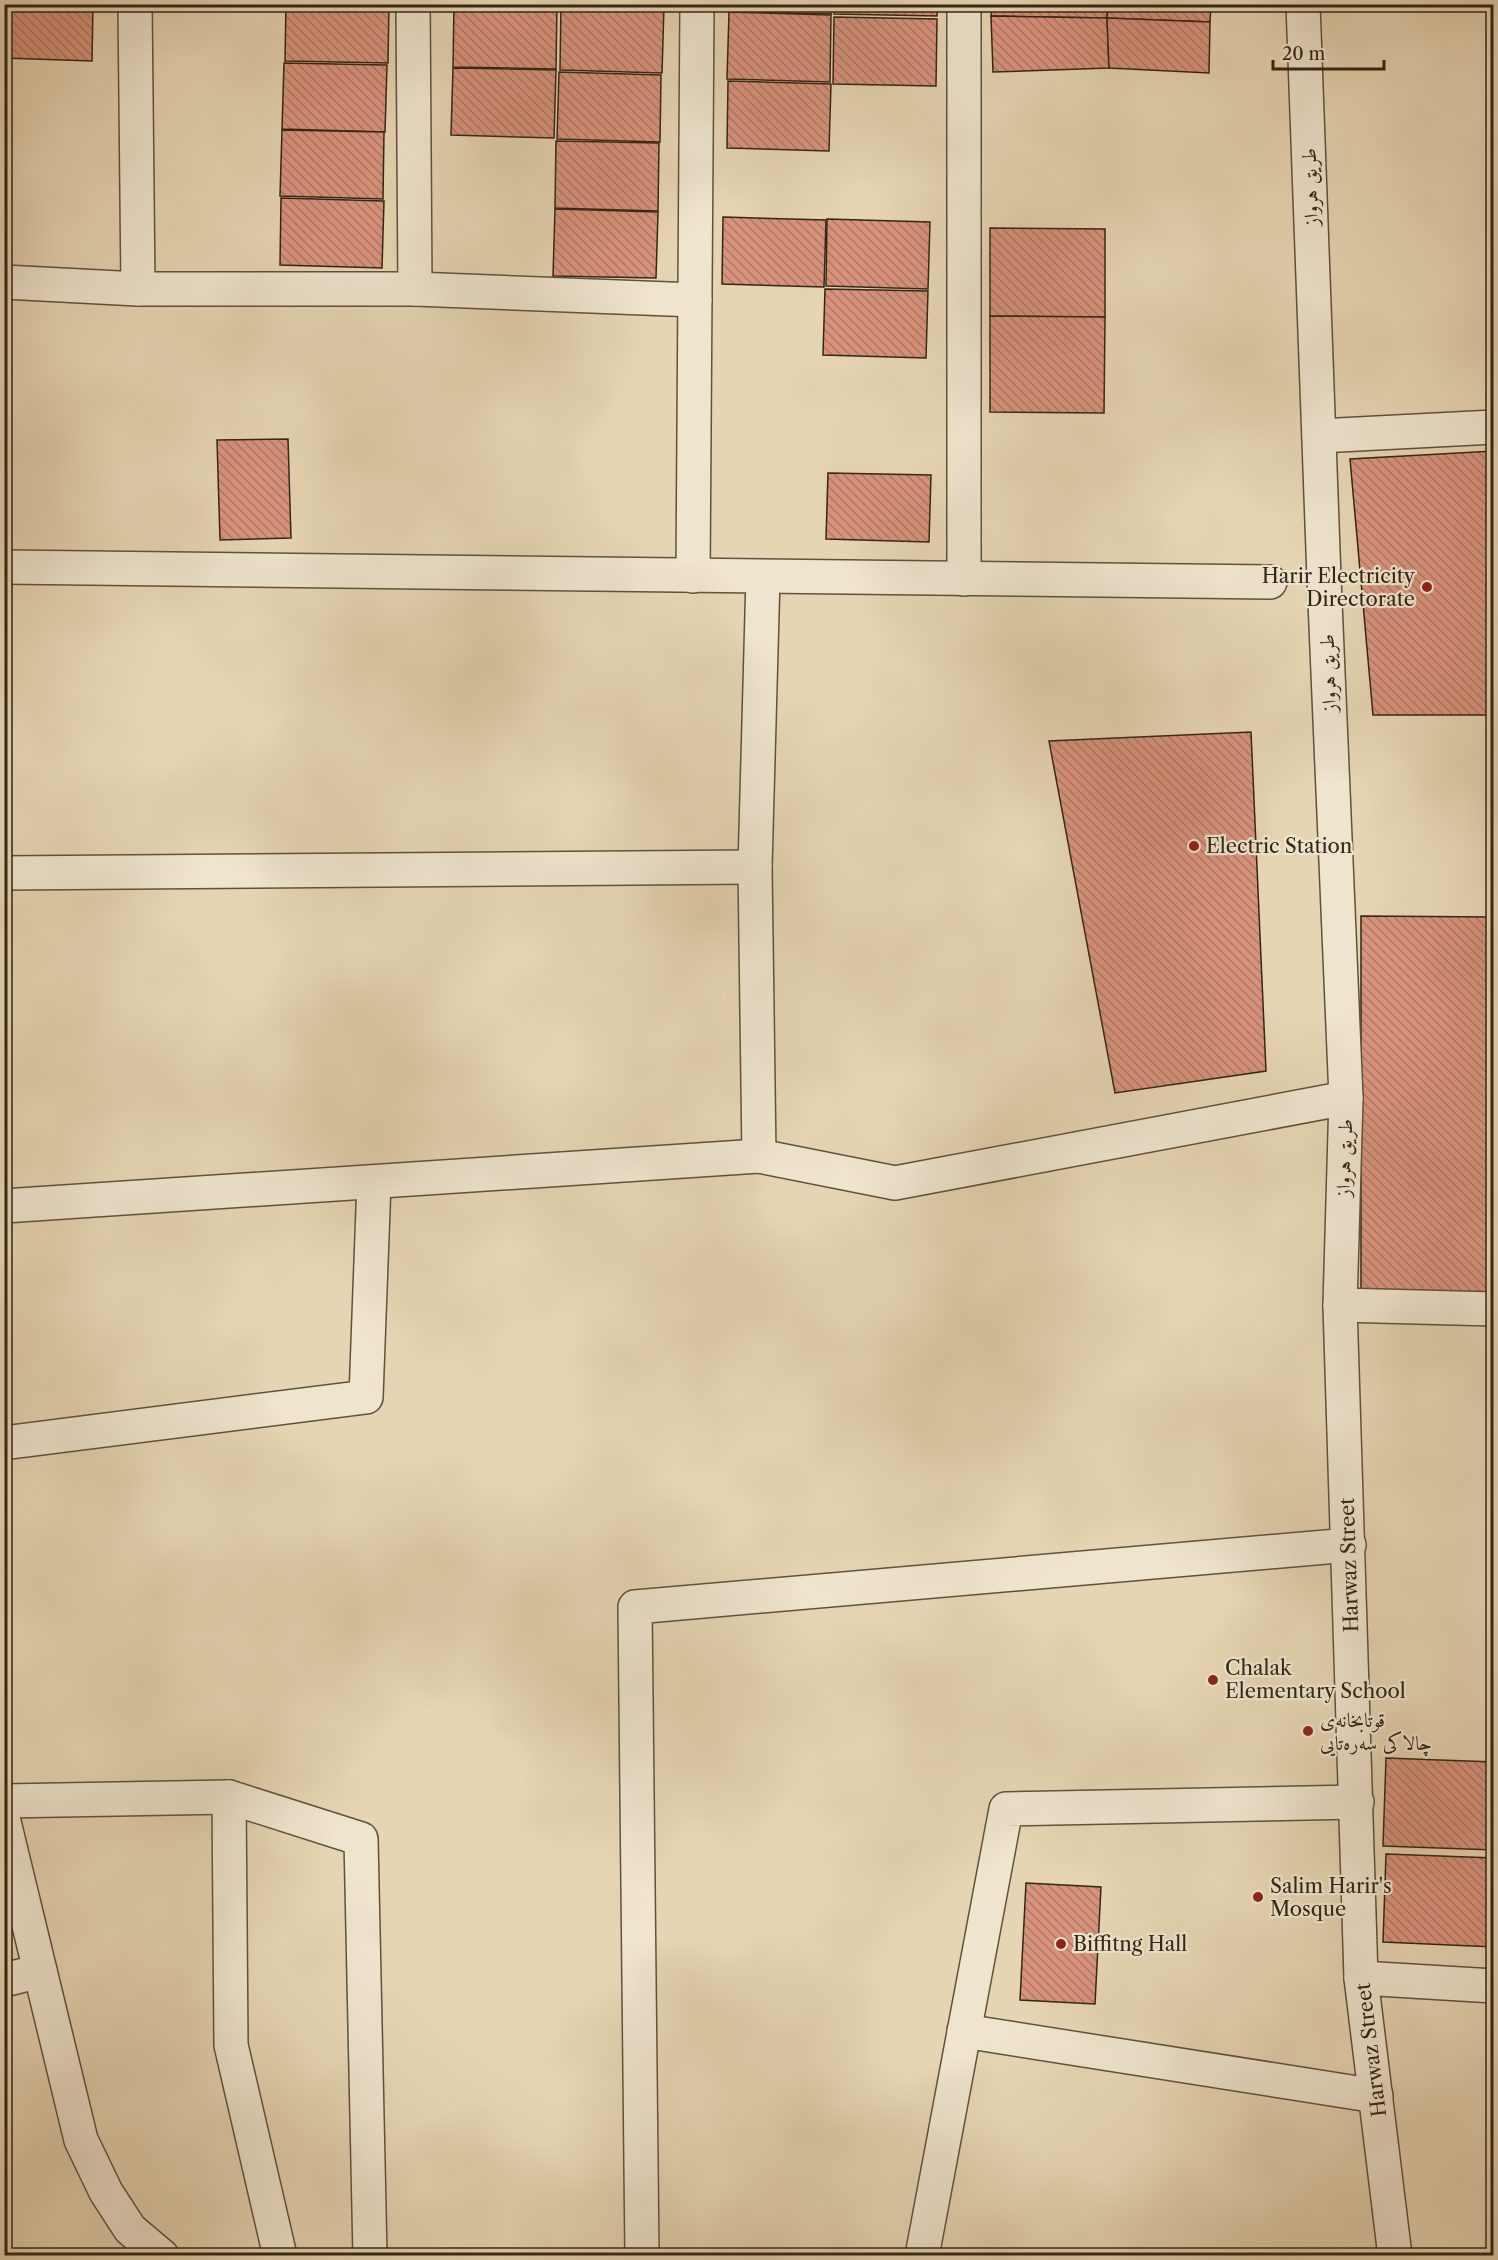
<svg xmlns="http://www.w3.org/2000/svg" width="1498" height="2260" font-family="'Libre Caslon Text',Amiri,serif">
  <defs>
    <pattern id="building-back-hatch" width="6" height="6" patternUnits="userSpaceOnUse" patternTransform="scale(1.5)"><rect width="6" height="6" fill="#d9937d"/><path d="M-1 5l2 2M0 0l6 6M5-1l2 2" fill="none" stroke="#b17865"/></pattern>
  </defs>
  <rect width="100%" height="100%" fill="#e6d5b3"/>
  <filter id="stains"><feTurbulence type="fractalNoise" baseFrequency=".00333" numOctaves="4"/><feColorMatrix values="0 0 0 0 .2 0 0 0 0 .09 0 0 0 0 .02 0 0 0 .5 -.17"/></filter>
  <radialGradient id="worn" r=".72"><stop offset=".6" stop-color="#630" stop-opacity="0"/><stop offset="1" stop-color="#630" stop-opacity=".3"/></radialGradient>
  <g fill="url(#building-back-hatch)" stroke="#322616" stroke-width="1.5">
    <polygon points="4,4 93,4 92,61 4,58"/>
    <polygon points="286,4 389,4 388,63 285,61"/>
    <polygon points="454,4 557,4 556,69 453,67"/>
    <polygon points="561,4 664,6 662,73 560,70"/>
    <polygon points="729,4 831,4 831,14 729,12"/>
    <polygon points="834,4 937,4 937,16 834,14"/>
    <polygon points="992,4 1108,4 1107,18 991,16"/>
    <polygon points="1108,4 1211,4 1210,22 1107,18"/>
    <polygon points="729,12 831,15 830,82 727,79"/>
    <polygon points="991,16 1107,18 1109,68 993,72"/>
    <polygon points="834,17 937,19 936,86 833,84"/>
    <polygon points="1107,18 1210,22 1209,73 1109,68"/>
    <polygon points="284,63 387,65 385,132 282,129"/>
    <polygon points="453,68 556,70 554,138 451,135"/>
    <polygon points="559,72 661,75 660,142 557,139"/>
    <polygon points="728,81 831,84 829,151 727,148"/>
    <polygon points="282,130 384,132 383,199 280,196"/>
    <polygon points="556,141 659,143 658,211 555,208"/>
    <polygon points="281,198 384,201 382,268 280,265"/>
    <polygon points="555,209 658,212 656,278 553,276"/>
    <polygon points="723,217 826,220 824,287 722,284"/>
    <polygon points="827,219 930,222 928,289 826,286"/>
    <polygon points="990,228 1105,229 1105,317 990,316"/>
    <polygon points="825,289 928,291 926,358 823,355"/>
    <polygon points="990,316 1105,317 1104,413 990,412"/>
    <polygon points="288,439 291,538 220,540 217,440"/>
    <polygon points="1494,451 1494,715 1373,715 1350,459"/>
    <polygon points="828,473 931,475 929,542 826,539"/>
    <polygon points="1251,732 1266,1071 1115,1093 1049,741"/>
    <polygon points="1361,916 1494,917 1494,1292 1361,1291"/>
    <polygon points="1386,1758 1494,1762 1494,1850 1383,1846"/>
    <polygon points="1386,1854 1494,1858 1494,1947 1383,1942"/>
    <polygon points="1026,1883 1101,1887 1095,2004 1020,2000"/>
  </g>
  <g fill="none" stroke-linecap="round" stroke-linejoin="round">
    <defs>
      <g id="street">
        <polyline points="1303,4 1324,578 1346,1098 1340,1305 1361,1978 1395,2256"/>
        <polyline points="4,282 138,289 135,4"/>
        <polyline points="138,289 415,289 413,4"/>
        <polyline points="415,289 695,300"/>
        <polyline points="1319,436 1494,427"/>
        <polyline points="4,567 1270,582"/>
        <polyline points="693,576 697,4"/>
        <polyline points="964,579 964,4"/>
        <polyline points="4,873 755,867"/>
        <polyline points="759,1156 755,867 763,577"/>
        <polyline points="4,1206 759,1156 895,1183 1346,1098"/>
        <polyline points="1340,1305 1494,1309"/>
        <polyline points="4,1441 11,1442 366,1397 374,1182"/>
        <polyline points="229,1797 231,2045 280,2256"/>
        <polyline points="4,1801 229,1797 361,1839 370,2256"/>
        <polyline points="4,1822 81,2140 106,2192 130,2229 162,2256"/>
        <polyline points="1361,1978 1494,1986"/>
        <polyline points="4,1980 40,1971"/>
        <polyline points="964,2031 1376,2096"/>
        <polyline points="642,2256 635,1607 1349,1545"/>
        <polyline points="922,2256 1006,1809 1357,1802"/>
      </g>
    </defs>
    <use href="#street" stroke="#5f523d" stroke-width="36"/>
    <use href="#street" stroke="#efe4ce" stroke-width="33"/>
  </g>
  <g fill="#8f2418" stroke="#efe4ce" stroke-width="2">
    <circle cx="1427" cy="587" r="6"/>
    <circle cx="1194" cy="846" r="6"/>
    <circle cx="1213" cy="1680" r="6"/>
    <circle cx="1308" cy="1731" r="6"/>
    <circle cx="1258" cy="1897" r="6"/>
    <circle cx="1061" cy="1944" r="6"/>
  </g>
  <g text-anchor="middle" stroke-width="4.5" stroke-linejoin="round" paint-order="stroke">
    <g font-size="20" fill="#322616" stroke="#efe4ce">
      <text transform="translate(1310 187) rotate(-92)" y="7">طريق هرواز</text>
      <text transform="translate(1328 673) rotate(-92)" y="7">طريق هرواز</text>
      <text transform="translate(1344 1158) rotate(-88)" y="7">طريق هرواز</text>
      <text transform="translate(1349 1565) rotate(-92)" y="7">Harwaz Street</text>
      <text transform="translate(1371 2050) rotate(-97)" y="7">Harwaz Street</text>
    </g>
    <g font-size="20" fill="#322616" stroke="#efe4ce" text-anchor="start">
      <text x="1415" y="583" text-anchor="end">Harir Electricity<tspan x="1415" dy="23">Directorate</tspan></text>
      <text x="1206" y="853">Electric Station</text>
      <text x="1225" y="1675">Chalak<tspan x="1225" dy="23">Elementary School</tspan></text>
      <text x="1320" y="1727">قوتابخانەی<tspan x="1320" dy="23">چالاکی سەرەتایی</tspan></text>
      <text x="1270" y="1893">Salim Harir's<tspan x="1270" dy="23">Mosque</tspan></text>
      <text x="1073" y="1951">Biffitng Hall</text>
    </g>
  </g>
  <rect width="1498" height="2260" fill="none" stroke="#e6d5b3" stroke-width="24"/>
  <rect x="6" y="6" width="1486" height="2248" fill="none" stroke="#322616" stroke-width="3"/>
  <rect x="12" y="12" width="1474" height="2236" fill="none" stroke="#322616" stroke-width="1.5"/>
  <path d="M1273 60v9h111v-9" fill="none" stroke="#322616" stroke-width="3"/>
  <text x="1282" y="60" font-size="18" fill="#322616" stroke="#efe4ce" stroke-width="4.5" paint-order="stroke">20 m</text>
  <rect width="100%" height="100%" filter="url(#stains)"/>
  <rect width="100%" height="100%" fill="url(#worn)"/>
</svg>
